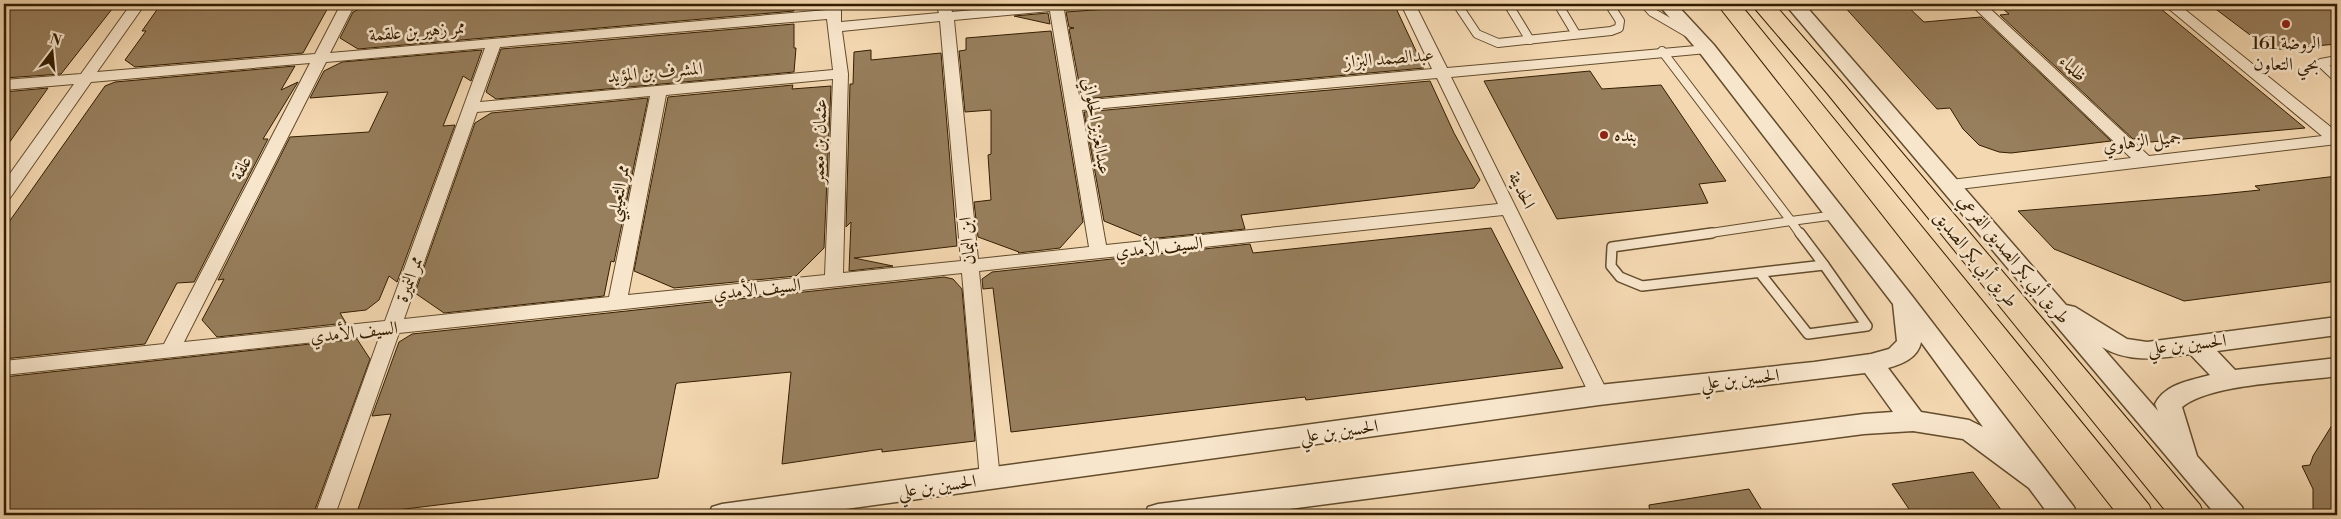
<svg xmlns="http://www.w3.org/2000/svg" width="2341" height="519" font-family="'Libre Bodoni',Amiri,serif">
  <rect width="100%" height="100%" fill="#f4d8b1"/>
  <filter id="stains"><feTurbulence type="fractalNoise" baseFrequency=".004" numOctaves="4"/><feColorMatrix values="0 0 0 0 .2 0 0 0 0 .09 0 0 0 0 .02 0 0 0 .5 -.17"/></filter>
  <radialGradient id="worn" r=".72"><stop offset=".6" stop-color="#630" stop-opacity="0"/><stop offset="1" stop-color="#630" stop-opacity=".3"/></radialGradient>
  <g fill="#977e5c" stroke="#331d00">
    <polygon points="4,4 116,4 61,74 4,78"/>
    <polygon points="161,4 330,4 303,53 135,67 125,60 146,31 142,31"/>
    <polygon points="370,4 794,4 794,11 358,49 340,38 353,12"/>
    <polygon points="1177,4 1394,4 1424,68 1082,99 1069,29 1074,28 1069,27 1066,12"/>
    <polygon points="1842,4 1905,4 1924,22 1981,17 2111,141 2011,153 1999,152 1979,145 1963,129 1950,108 1937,109"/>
    <polygon points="1997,4 2155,4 2305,128 2151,142 2142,138 2133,139 2000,15 2009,14"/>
    <polygon points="2209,4 2337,4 2337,44 2270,50"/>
    <polygon points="1048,13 1050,24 1014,16"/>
    <polygon points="794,24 794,48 796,48 794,72 496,99 486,92 501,49"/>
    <polygon points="1051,31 1083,222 1060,248 1018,253 1019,252 978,237 974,202 991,200 988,155 991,154 991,110 965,112 959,51 966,50 966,38"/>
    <polygon points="482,50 471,81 463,76 443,126 455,125 397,282 389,276 379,300 366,310 340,313 346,323 217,337 202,320 224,279 218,280 290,137 369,132 388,92 310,98 324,71 342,62"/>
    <polygon points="871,50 871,60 941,53 957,246 854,258 893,266 849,271 851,222 846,227 850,84 853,84 854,52"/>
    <polygon points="295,66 281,90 298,82 263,139 268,139 194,282 177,283 145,344 4,359 4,229 105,86 115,82"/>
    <polygon points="1590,71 1602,89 1661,85 1726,181 1699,184 1708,203 1557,219 1484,81"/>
    <polygon points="1430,81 1454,133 1480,180 1474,188 1241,215 1245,229 1148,239 1104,221 1084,112"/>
    <polygon points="793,85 792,89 831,86 824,248 796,276 674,288 634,271 668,97"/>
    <polygon points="48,88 4,150 4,92"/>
    <polygon points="648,98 614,262 611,261 604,296 444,313 415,293 475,123 491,113"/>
    <polygon points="2337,176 2337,281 2184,301 2054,249 2018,211 2211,195 2260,190 2255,186"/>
    <polygon points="1491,228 1563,368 1306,400 1305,397 1011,432 993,288 983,289 982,279 992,272 1250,244 1253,253"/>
    <polygon points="944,277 953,279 962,289 975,441 882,452 882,449 782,464 791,372 678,383 676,384 658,478 356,515 391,414 372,416 399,342 412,334"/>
    <polygon points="357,339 370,359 313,515 4,515 4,377"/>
    <polygon points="2337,417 2337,515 2313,515 2313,489 2302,466 2310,465 2313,456"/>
    <polygon points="1973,472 2005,515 1913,515 1892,484"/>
    <polygon points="1749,489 1765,515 1650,515 1649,505"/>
  </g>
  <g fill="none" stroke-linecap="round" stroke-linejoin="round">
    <defs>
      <g id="service-far1">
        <polyline points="1457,4 1477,34 1498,43 1611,31 1619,28 1620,21 1609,4"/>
        <polyline points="1508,4 1530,40"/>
        <polyline points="1558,4 1576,34"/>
        <polyline points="1645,4 1652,12 1688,33"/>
        <polyline points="1662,51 1791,221"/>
        <polyline points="2337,60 2321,63 2337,78"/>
        <polyline points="1791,221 1800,234"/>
        <polyline points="1791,221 1836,215"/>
        <polyline points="1704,234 1791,221"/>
      </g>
      <g id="service">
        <polyline points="1712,233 1612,247 1611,266 1620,277 1642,286 1824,265 1800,233"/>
        <polyline points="1760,273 1808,334 1867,326 1824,265"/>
      </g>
      <g id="minor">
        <path d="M 131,4 L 145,4 L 97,72 L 315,54 L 341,4 L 355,4 L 330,53 L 827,10 L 827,4 L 841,4 L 841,22 L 939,13 L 936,4 L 950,4 L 952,12 L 1038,4 L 1088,4 L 1086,7 L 1064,10 L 1080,101 L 1432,69 L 1401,4 L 1415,4 L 1447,68 L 1707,45 L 1714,49 L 1707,53 L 1451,77 L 1609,395 L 1606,400 L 1599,403 L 1592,400 L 1503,215 L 979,271 L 1000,479 L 997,485 L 990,487 L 983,485 L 980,479 L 962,273 L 399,333 L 335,515 L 315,515 L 380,335 L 4,375 L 4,361 L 164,344 L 310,63 L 91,82 L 10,198 L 4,200 L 4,182 L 74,84 L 4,90 L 4,80 L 81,74 ZM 1050,11 L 1089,247 L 978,259 L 954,20 ZM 827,19 L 833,70 L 480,102 L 500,47 ZM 940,21 L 961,261 L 843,273 L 848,74 L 842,31 ZM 485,48 L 385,321 L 184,342 L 326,62 ZM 1437,78 L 1498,204 L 1106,245 L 1082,110 ZM 833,79 L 825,275 L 628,295 L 666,95 ZM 650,96 L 609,297 L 404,319 L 477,112 Z"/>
        <polygon points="1970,4 1985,4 2149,156 2322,136 2163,4 2178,4 2337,132 2337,144 1951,190 1945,189 1943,185 1945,181 1951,180 2131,158"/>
      </g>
      <g id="tertiary">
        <path d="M 1658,4 L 1676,4 L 1714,45 L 1912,296 L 2074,507 L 2077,515 L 2049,515 L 2029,488 L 1963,439 L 1913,431 L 1864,434 L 1243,515 L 1145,515 L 1148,507 L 1158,504 L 1864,414 L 1893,412 L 1865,373 L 1599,405 L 802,515 L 709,515 L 712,507 L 722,504 L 1599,385 L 1814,362 L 1871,354 L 1889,349 L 1897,341 L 1893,304 L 1700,53 ZM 1921,342 L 1983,427 L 1969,420 L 1921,412 L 1888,368 C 1902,364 1918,358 1921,342 Z"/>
        <path d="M 1785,4 L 1804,4 L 2066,305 L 2075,307 L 2127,339 L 2147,342 L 2337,317 L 2337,335 L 2217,351 L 2235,370 L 2337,358 L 2337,376 C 2298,382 2211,383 2182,407 L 2197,456 L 2242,507 L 2245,515 L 2216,515 ZM 2102,347 C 2130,364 2160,358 2190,354 L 2210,375 C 2190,381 2166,383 2155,404 L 2158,411 Z"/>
      </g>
      <g id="primary">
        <polygon points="1717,4 1740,4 2149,505 2153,515 2118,515"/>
        <polygon points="1751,4 1774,4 1843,83 2200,505 2204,515 2169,515 1827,93"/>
      </g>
    </defs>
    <use href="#service-far1" stroke="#634c2c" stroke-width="10"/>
    <use href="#service" stroke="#634c2c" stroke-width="12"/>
    <use href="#minor" stroke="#634c2c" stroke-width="2"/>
    <use href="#tertiary" stroke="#634c2c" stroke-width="3"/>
    <use href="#primary" stroke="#331d00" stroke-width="2"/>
    <use href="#service-far1" stroke="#f8e6cc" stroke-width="8"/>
    <use href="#service" stroke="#f8e6cc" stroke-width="9"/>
    <use href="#minor" fill="#f8e6cc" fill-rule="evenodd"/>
    <use href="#tertiary" fill="#f8e6cc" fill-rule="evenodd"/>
    <use href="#primary" fill="#f4d8b1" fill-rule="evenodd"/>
  </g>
  <g fill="#8f2418" stroke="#f8e6cc" stroke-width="2">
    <circle cx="2286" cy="24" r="5"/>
    <circle cx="1604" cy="135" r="5"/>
  </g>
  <g text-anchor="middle" stroke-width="5" stroke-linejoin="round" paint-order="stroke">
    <g font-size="18" fill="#331d00" stroke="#f8e6cc">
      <text transform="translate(417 31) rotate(-5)" y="6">ممر زهير بن علقمة</text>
      <text transform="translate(1389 58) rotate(-5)" y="6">عبدالصمد البزاز</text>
      <text transform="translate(2073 68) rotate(43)" y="6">ظلماء</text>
      <text transform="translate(655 72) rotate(-5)" y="6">المشرف بن المؤيد</text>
      <text transform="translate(1097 126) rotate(80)" y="6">عبدالعزيز الحلواني</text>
      <text transform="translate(819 141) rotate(-88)" y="6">عثمان بن معمر</text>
      <text transform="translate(2142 141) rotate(-7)" y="6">جميل الزهاوي</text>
      <text transform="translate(241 168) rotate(-63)" y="6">علقة</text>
      <text transform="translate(1522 190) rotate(64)" y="6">الحديثة</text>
      <text transform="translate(618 193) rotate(-79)" y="6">ممر الثعيلبي</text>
      <text transform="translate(967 241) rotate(-95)" y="6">ابن اليمان</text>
      <text transform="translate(1159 247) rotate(-6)" y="6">السيف الأمدي</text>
      <text transform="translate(1976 259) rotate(50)" y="6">طريق أبي بكر الصديق</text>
      <text transform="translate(2014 259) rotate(50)" y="6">طريق أبي بكر الصديق الفرعي</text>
      <text transform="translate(409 279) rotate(-70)" y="6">ممر النميرة</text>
      <text transform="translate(757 289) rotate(-6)" y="6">السيف الأمدي</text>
      <text transform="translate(354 332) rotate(-6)" y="6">السيف الأمدي</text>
      <text transform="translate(2187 344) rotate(-6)" y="6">الحسين بن علي</text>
      <text transform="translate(1740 379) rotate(-6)" y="6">الحسين بن علي</text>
      <text transform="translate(1339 431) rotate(-8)" y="6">الحسين بن علي</text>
      <text transform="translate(937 486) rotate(-8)" y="6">الحسين بن علي</text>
    </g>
    <g font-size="18" fill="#331d00" stroke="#f8e6cc">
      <text x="2286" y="49">الروضة 161<tspan x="2286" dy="21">بحي التعاون</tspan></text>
      <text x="1614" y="141" text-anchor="start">بنده</text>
    </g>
  </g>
  <rect width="2341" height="519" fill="none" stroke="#f4d8b1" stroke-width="20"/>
  <rect x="5" y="5" width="2331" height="509" fill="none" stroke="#331d00" stroke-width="2.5"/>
  <rect x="10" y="10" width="2321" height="499" fill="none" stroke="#331d00"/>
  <g transform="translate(52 52) rotate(16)" stroke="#f8e6cc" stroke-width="4" paint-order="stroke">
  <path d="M0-4L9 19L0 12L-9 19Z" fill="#331d00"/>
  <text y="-8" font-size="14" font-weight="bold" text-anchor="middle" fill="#331d00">N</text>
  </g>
  <rect width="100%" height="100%" filter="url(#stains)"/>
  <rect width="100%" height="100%" fill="url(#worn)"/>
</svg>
